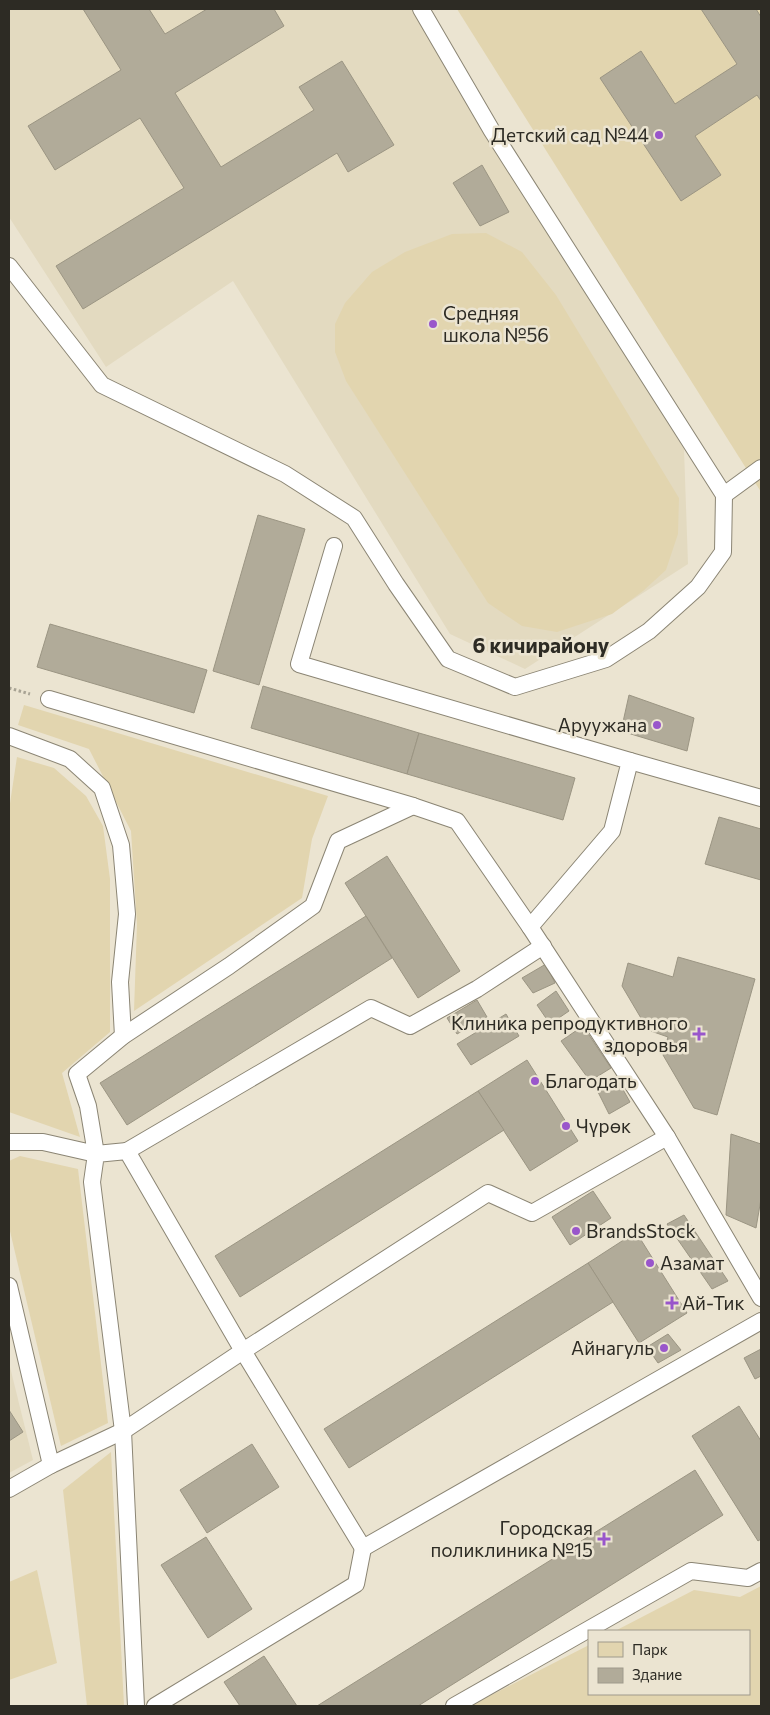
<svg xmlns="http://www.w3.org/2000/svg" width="770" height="1715" font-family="Commissioner,sans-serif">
  <rect width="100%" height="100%" fill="#ebe4d1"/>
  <g fill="#e3dac0">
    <polygon points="9,9 412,9 684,449 688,564 525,669 450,634 233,281 106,367 9,217"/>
    <polygon points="9,1363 33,1460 9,1473"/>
  </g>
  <g fill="#e2d5af">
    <polygon points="457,9 761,9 761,492"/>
    <polygon points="486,233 522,252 556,295 679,498 678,534 666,570 643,591 612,614 557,632 522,626 488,603 346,381 335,352 335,324 345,303 372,272 405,252 452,234"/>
    <polygon points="24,705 328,796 312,839 302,898 134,1011 137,924 131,831 89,749 18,725"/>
    <polygon points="17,757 54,768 86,796 103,826 110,879 110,1032 62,1073 80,1137 9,1112 9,810"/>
    <polygon points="20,1156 78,1169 108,1423 61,1446 9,1227 9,1161"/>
    <polygon points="111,1452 124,1706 87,1706 63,1490"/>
    <polygon points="37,1570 57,1663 9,1680 9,1582"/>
    <polygon points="761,1586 761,1706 470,1706 589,1645 589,1694 749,1694 749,1631 615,1631 694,1590 740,1597"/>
  </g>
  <g fill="#b1ab99" stroke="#9b9583">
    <polygon points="83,9 149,9 165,34 207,9 274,9 284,26 175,93 221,167 314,110 299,87 342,61 394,145 348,172 337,153 83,309 56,266 184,188 140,118 55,170 28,126 121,70"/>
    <polygon points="701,9 756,9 761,17 761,101 757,95 695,136 721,175 681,201 600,78 641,51 675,104 737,64"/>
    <polygon points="482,165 509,212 480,226 453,183"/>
    <polygon points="258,515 305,529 259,685 213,671"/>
    <polygon points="50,624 207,670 194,713 37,667"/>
    <polygon points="263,686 419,733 407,774 251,728"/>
    <polygon points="629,695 694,718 687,751 621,731"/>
    <polygon points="419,733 575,778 563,820 407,774"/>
    <polygon points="719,817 761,829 761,880 705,864"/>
    <polygon points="387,856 460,971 418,998 345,883"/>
    <polygon points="366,916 392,958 127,1125 100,1083"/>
    <polygon points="678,957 755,979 717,1115 694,1108 663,1055 668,1037 648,1030 622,986 628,963 673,977"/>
    <polygon points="546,964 555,983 533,993 522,978"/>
    <polygon points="556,991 569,1011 550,1024 537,1005"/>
    <polygon points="477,1000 487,1017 457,1034 447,1018"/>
    <polygon points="506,1014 519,1036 471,1065 457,1044"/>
    <polygon points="583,1026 611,1068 590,1081 561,1041"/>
    <polygon points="527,1060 578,1141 530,1171 478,1091"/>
    <polygon points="617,1079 630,1102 609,1114 597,1090"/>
    <polygon points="478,1091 504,1130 240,1297 215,1256"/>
    <polygon points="731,1134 761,1144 761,1199 756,1228 726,1215"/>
    <polygon points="593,1191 611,1218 570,1245 552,1217"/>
    <polygon points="684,1215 728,1281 712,1289 667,1224"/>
    <polygon points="636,1232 687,1313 639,1343 588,1263"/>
    <polygon points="588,1263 613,1302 349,1468 324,1429"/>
    <polygon points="668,1334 681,1350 658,1363 647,1347"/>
    <polygon points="761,1349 761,1376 755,1379 744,1358"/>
    <polygon points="739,1406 761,1441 761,1539 758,1541 692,1436"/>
    <polygon points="9,1410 23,1432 9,1441"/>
    <polygon points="252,1444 279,1487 207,1533 180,1490"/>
    <polygon points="695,1470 723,1515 418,1706 317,1706"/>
    <polygon points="206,1537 252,1609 208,1638 161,1565"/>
    <polygon points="264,1656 297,1706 240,1706 224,1682"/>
  </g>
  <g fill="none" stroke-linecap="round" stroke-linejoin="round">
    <defs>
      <g id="lane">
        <polyline points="9,266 102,385 285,474 354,518 396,584 448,659 515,687 606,659 649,631 698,587 723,552 724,495 492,131 421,9"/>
        <polyline points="724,495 761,468"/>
        <polyline points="334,546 299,664 630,761 612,831 530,927 667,1137 761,1298"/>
        <polyline points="49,699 413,806 457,821 530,927"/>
        <polyline points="9,736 70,759 102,788 121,845 127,914 120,982 123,1036"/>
        <polyline points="630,761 761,798"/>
        <polyline points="9,1142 43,1142 96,1154 88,1106 77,1074 123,1036 229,966 313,906 338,841 413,806"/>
        <polyline points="127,1151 371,1008 410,1026 477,989 543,946"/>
        <polyline points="9,1286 51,1465 123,1431 243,1351 488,1193 532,1213 667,1137"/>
        <polyline points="9,1489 51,1465"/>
        <polyline points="136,1706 123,1431 92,1182 96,1154 127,1151 243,1351 363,1548 761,1321"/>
        <polyline points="155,1706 356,1584 363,1548"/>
        <polyline points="454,1706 691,1571 748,1578 761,1571"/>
      </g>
    </defs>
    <use href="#lane" stroke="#8b8574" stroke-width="18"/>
    <polyline stroke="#a8a394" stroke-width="3" stroke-dasharray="2.5 2.5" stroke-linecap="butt" points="9,688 30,694"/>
    <use href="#lane" stroke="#fff" stroke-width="16"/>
  </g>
  <g fill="#9956cb" stroke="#ebe4d1" stroke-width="2">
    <circle cx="659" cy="135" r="5"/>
    <circle cx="433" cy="324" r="5"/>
    <circle cx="657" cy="725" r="5"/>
    <path d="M696.5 1026.5h5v5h5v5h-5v5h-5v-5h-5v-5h5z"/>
    <circle cx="535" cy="1081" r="5"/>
    <circle cx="566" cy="1126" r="5"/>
    <circle cx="576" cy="1231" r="5"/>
    <circle cx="650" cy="1263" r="5"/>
    <path d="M669.5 1295.5h5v5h5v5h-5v5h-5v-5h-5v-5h5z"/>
    <circle cx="664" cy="1348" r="5"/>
    <path d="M601.5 1531.5h5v5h5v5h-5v5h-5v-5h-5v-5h5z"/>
  </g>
  <g text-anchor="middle" stroke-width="5" stroke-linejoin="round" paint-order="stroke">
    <g font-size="19" fill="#2d2b24" stroke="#ebe4d1" text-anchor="start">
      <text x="649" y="142" text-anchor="end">Детский сад №44</text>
      <text x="443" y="320">Средняя<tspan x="443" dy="22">школа №56</tspan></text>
      <text x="647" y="732" text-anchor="end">Аруужана</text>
      <text x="688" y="1030" text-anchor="end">Клиника репродуктивного<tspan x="688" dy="22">здоровья</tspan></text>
      <text x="545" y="1088">Благодать</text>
      <text x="576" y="1133">Чүрөк</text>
      <text x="586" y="1238">BrandsStock</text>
      <text x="660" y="1270">Азамат</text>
      <text x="682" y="1310">Ай-Тик</text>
      <text x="654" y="1355" text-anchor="end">Айнагуль</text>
      <text x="593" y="1535" text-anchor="end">Городская<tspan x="593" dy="22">поликлиника №15</tspan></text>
    </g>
    <g font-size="21" font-weight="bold" fill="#2d2b24" stroke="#ebe4d1">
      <text x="541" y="653">6 кичирайону</text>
    </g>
  </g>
  <rect width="770" height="1715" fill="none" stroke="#2d2b24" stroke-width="20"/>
  <rect x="588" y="1630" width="162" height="65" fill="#ebe4d1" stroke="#9f9a8c"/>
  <rect x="598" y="1642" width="25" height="15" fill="#e2d5af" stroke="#9f9a8c"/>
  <text x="632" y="1655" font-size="15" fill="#2d2b24">Парк</text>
  <rect x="598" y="1668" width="25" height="15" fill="#b1ab99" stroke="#9f9a8c"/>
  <text x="632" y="1680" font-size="15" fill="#2d2b24">Здание</text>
</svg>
